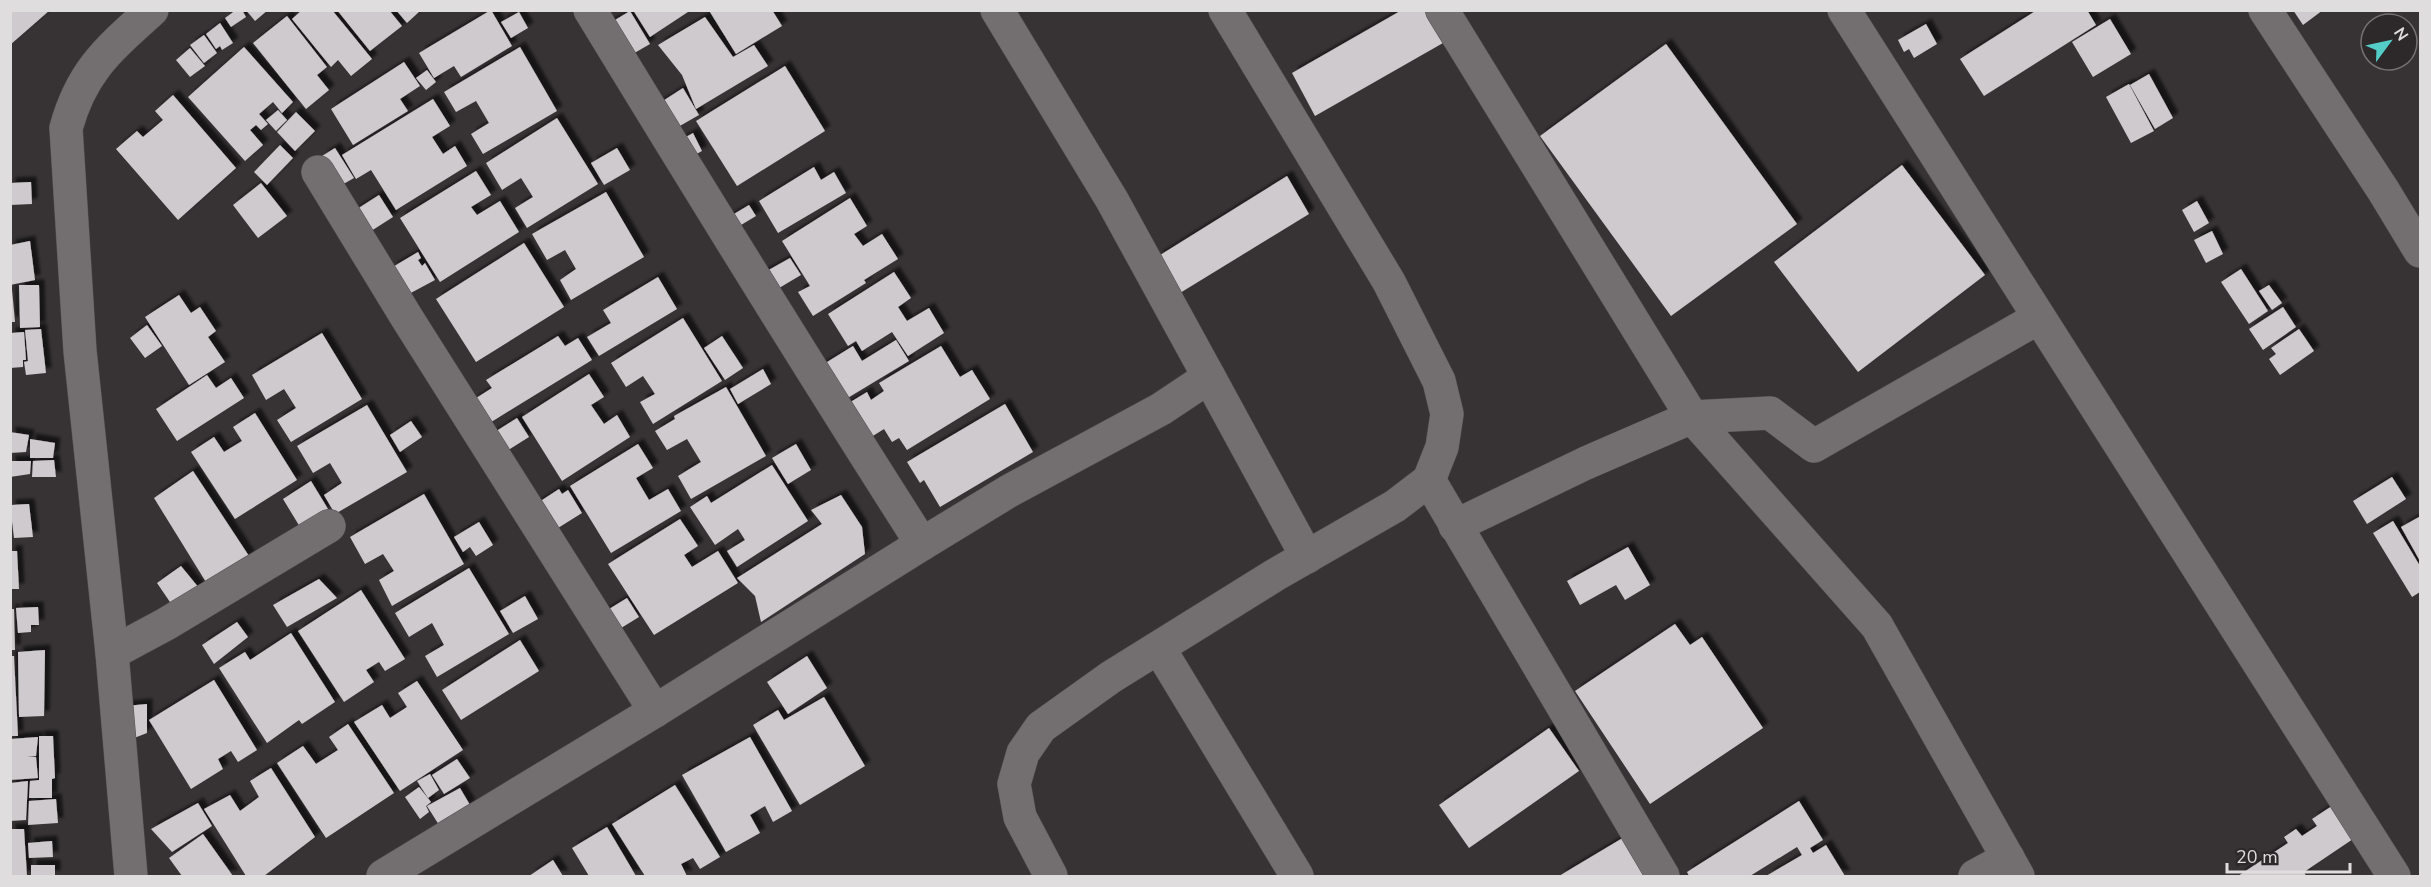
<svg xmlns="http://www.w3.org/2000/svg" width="2431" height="887" font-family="'Nunito Sans',sans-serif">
  <defs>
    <filter id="shadow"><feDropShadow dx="5.5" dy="-5.5" stdDeviation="1.5" flood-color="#0009"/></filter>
  </defs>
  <rect width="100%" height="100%" fill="#373335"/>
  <g fill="#cfcacd" filter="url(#shadow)">
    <polygon points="10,10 50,10 10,45"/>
    <polygon points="236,10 242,10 246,17 231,27 225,18"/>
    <polygon points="246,10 268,10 255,21"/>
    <polygon points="302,10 332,10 372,59 351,76 338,60 331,67 292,19"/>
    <polygon points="337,10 389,10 402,26 370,51"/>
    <polygon points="396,10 421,10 407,23"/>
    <polygon points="491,10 512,46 461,77 454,66 434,78 419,53"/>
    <polygon points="633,10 691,10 650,37"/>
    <polygon points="713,10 772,10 782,26 736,54 710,12"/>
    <polygon points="1402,10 1424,10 1443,43 1315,116 1292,73"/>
    <polygon points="2037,10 2087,10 2096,25 1984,96 1960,59"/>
    <polygon points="2293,10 2323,10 2303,25"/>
    <polygon points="630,11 650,44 624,59 605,26"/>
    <polygon points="519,12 528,28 511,38 501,22"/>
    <polygon points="287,16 327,67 317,75 329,90 306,109 253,43"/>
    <polygon points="705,17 733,57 754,45 768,66 696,109 682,75 658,45"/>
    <polygon points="2110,19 2131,54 2093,77 2072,42"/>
    <polygon points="220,23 233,43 222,50 220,46 216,49 206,34"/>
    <polygon points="1926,24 1937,44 1914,58 1909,49 1904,52 1898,40"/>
    <polygon points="204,35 217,53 204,63 190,45"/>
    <polygon points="1666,44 1797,224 1671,316 1540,136"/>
    <polygon points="244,47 293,102 282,113 273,102 259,114 268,124 261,130 256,125 250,130 263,145 245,161 188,97"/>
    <polygon points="520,47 557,111 483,154 471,134 489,123 476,101 456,112 444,92"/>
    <polygon points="190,48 205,66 190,77 176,60"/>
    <polygon points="404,62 420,86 400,99 408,111 353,145 331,109"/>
    <polygon points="785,66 825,131 737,186 696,121"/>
    <polygon points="427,70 436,82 426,90 416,78"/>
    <polygon points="2149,74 2173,118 2155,129 2130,85"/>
    <polygon points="2129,84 2154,131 2131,143 2106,97"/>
    <polygon points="683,88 699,115 671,131 655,106"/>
    <polygon points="173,95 236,168 178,220 116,149 137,131 143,137 163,120 155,111"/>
    <polygon points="433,99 450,126 432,137 443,154 455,146 467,166 396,210 371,170 356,179 342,155"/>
    <polygon points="278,110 287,120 276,131 266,120"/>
    <polygon points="296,112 315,131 295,151 277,132"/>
    <polygon points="557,118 598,184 527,228 515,208 533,197 521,178 502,190 486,163"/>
    <polygon points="693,133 702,151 687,159 677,142"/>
    <polygon points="280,145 293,158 267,185 254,172"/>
    <polygon points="335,148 354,178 340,186 322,156"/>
    <polygon points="617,148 630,170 604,185 591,163"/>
    <polygon points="1902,165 1985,275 1858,372 1774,262"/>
    <polygon points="814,167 821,180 834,172 846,193 778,233 759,201"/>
    <polygon points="476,171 491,195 471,207 477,215 500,201 519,232 440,282 400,218"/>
    <polygon points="1287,176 1309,214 1180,293 1157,257"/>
    <polygon points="31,182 32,204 10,205 10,183"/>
    <polygon points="261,183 287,216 258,238 233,205"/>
    <polygon points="606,192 644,257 571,300 560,280 576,269 565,250 547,260 532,234"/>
    <polygon points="379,195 393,217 368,233 354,211"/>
    <polygon points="850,198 867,226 854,234 863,246 882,234 898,259 864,280 866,283 813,316 798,292 810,286 782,241"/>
    <polygon points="2197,201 2209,223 2194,232 2182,210"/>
    <polygon points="749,205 756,216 731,231 724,220"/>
    <polygon points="2212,231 2223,254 2206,263 2194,240"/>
    <polygon points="30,241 35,280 10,285 10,245"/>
    <polygon points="524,243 564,307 476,362 436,299"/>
    <polygon points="418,252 421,258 418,260 422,266 425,263 435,280 407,295 391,268"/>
    <polygon points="790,258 801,275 769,294 758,276"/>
    <polygon points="2241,269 2268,311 2249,324 2221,282"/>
    <polygon points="894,272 911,298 898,307 907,321 929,308 944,333 908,356 892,332 862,351 856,341 848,346 828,314"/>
    <polygon points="658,277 677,309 599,356 587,337 611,323 603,310"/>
    <polygon points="19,285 39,285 40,327 20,328"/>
    <polygon points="2269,285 2282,303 2272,310 2259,291"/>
    <polygon points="10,290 12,290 15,322 10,322"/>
    <polygon points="179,295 191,313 200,307 216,331 208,337 225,362 189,385 145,317"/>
    <polygon points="2283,307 2296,327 2263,350 2249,329"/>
    <polygon points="683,318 722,381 653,424 640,402 655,394 643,376 626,387 611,363"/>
    <polygon points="147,325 162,346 145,358 130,338"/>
    <polygon points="41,329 46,373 26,375 24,362 28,361 25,330"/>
    <polygon points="2299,329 2314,351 2280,375 2269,359 2276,354 2271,348"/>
    <polygon points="24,332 26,360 23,360 23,367 10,368 10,333"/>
    <polygon points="322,333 362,399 291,442 277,420 296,408 284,389 266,400 252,375"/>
    <polygon points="558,336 565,346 578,338 592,360 488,424 473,400 492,388 486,380"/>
    <polygon points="722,336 743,368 725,380 704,348"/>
    <polygon points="896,340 909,361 841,402 819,367 853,346 862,361"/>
    <polygon points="941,346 960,377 972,370 990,399 907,450 899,438 892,442 884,429 860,444 839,409 867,392 871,400 884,391 879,383"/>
    <polygon points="763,369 771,384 738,404 730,389"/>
    <polygon points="589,374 604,397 591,405 604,424 617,415 630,437 562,481 522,417"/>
    <polygon points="207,375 216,388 231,378 244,398 177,441 156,409"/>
    <polygon points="726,387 766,456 691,499 678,476 701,462 687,439 667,450 655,431 675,419 674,416"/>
    <polygon points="1005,404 1033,452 940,507 924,480 920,483 907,462"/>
    <polygon points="367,405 407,472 335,514 324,495 342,483 330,463 313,473 297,446"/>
    <polygon points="255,413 297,480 235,519 191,452 214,437 224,452 242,441 233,427"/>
    <polygon points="517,418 529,437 502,454 490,435"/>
    <polygon points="411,421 422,437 400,452 390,435"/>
    <polygon points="10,432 29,435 26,452 10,453"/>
    <polygon points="30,439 55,443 53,458 30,458"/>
    <polygon points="638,444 653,468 636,478 649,500 668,489 681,511 611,553 570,486"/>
    <polygon points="796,444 811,470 788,484 772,458"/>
    <polygon points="54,460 56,477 32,477 33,461"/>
    <polygon points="10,461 31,461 30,474 10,477"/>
    <polygon points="772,465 808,521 737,567 727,551 745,540 738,529 715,545 690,507 707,496 711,503"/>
    <polygon points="193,471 249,556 209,587 154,498"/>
    <polygon points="2392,477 2406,499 2367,524 2353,501"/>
    <polygon points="311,481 328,509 300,527 283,499"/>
    <polygon points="559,489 562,494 568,490 582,513 550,533 533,506"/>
    <polygon points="424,494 464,564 392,606 379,580 394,571 383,554 365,564 350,537"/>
    <polygon points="841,495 862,527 865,554 761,622 755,596 737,578 822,524 811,510"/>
    <polygon points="29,504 33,537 14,538 10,505"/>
    <polygon points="2419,517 2420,519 2420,561 2401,527"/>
    <polygon points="680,519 698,546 684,555 692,567 718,551 738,583 654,635 608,564"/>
    <polygon points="2393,521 2420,566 2420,592 2412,597 2373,533"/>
    <polygon points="479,522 493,545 476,556 470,547 463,552 454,537"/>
    <polygon points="1628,547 1650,585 1625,600 1616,585 1580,605 1567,581"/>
    <polygon points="10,551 17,551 19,589 10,589"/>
    <polygon points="181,566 199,588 172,605 157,583"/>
    <polygon points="469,568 509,634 437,677 425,656 444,645 432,623 409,637 395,613"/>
    <polygon points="319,579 337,598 287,627 273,605"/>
    <polygon points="361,590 405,659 385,671 379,662 366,670 374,682 344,702 298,631"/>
    <polygon points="525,596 538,619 513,633 500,611"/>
    <polygon points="627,598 639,617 613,633 601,614"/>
    <polygon points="38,607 39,625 31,625 31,632 18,633 16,608"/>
    <polygon points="10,609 14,609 15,650 10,650"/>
    <polygon points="237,622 248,637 214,664 202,645"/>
    <polygon points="1675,624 1690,645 1702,637 1763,728 1650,804 1575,691"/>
    <polygon points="291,633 335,702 302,724 299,720 267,743 219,668 245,652 250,660"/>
    <polygon points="520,640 539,671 461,720 442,690"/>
    <polygon points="45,650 44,716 19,717 18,652"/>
    <polygon points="10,656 14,656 18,736 10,736"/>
    <polygon points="807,656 827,688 788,714 767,682"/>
    <polygon points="214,680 257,750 238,762 231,751 218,759 223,769 191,789 149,720"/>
    <polygon points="417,681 463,750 400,791 354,722 382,705 390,718 407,707 398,693"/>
    <polygon points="824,697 865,766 800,805 753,725 778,710 784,720"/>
    <polygon points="147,704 147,733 129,740 126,706"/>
    <polygon points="348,724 394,793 326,838 277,763 303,746 316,764 338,750 329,737"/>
    <polygon points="1549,728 1579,771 1469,848 1439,805"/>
    <polygon points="39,736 53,736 55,778 52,779 52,798 29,798 30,781 39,780"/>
    <polygon points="38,737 36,756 27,756 36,757 38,778 10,780 10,739"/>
    <polygon points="750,737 792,811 773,822 765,806 750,815 760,833 726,852 682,775"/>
    <polygon points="457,759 470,778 444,794 432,775"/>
    <polygon points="271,768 315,837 264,876 246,876 204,809 230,795 240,811 259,797 250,781"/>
    <polygon points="430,774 439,790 428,798 417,781"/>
    <polygon points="28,781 26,820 10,821 10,783"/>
    <polygon points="675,785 720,857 700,869 693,858 681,864 687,876 645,876 612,824"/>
    <polygon points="419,787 431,802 426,806 429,812 420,819 405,797"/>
    <polygon points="460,788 470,805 439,825 427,806"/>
    <polygon points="56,799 58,823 28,825 29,801"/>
    <polygon points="1799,801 1823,840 1810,848 1813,853 1826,845 1845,876 1766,876 1802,855 1797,847 1750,876 1689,876 1687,872"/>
    <polygon points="198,803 212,826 172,852 151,829"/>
    <polygon points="2335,804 2356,837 2304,872 2306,876 2238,876 2288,843 2284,837 2296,829 2302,836 2317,826 2312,819"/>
    <polygon points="607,827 636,876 589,876 572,848"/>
    <polygon points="10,829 24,829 27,876 10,876"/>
    <polygon points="203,834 233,876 182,876 169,858"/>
    <polygon points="1626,836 1652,876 1559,876"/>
    <polygon points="52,841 53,857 29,858 28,843"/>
    <polygon points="553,860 563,876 529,876"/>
    <rect x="31" y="865" width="24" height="11"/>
  </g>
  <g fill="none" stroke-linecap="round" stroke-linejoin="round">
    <defs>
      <g id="minor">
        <path d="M 590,10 C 699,189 809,367 922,544"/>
        <polyline points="1442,10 1692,417 1877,626 2018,876"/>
        <polyline points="1844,10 2394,876"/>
        <polyline points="2265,10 2383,190 2420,251"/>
        <polyline points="318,172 407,318 655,711"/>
        <polyline points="1209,377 1307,557"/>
        <polyline points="1429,480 1663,876"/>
        <polyline points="1455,526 1586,463 1692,417 1770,413 1814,446 2038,318"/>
        <polyline points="1159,648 1297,876"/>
        <polyline points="112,653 166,624 329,526"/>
        <path d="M 131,876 L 112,653 L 80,351 L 66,128 C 82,70 109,49 152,10"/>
        <polyline points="383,876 655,711 922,544 1009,491 1161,409 1209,377 1112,200 997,10"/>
        <polyline points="1051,876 1020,817 1014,784 1023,753 1041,727 1111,677 1275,575 1395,506 1429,480 1442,447 1447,414 1439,381 1389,282 1225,10"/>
        <polyline points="1975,876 2008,858"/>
      </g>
    </defs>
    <use href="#minor" stroke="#545153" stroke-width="34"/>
    <use href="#minor" stroke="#736f71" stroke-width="33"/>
  </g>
  <rect width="2431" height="887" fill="none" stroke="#dfddde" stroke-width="24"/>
  <g transform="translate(2389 42) rotate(57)"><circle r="28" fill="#2d292b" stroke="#747173" stroke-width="1.5"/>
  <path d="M0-4.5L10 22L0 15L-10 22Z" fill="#54cdc8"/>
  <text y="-9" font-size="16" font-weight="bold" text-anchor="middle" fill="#dfddde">N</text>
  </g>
  <path d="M2227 863v9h123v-9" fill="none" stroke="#dfddde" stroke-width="3"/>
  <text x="2236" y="863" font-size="18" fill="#dfddde" stroke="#2d292b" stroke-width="4.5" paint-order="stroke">20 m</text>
</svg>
